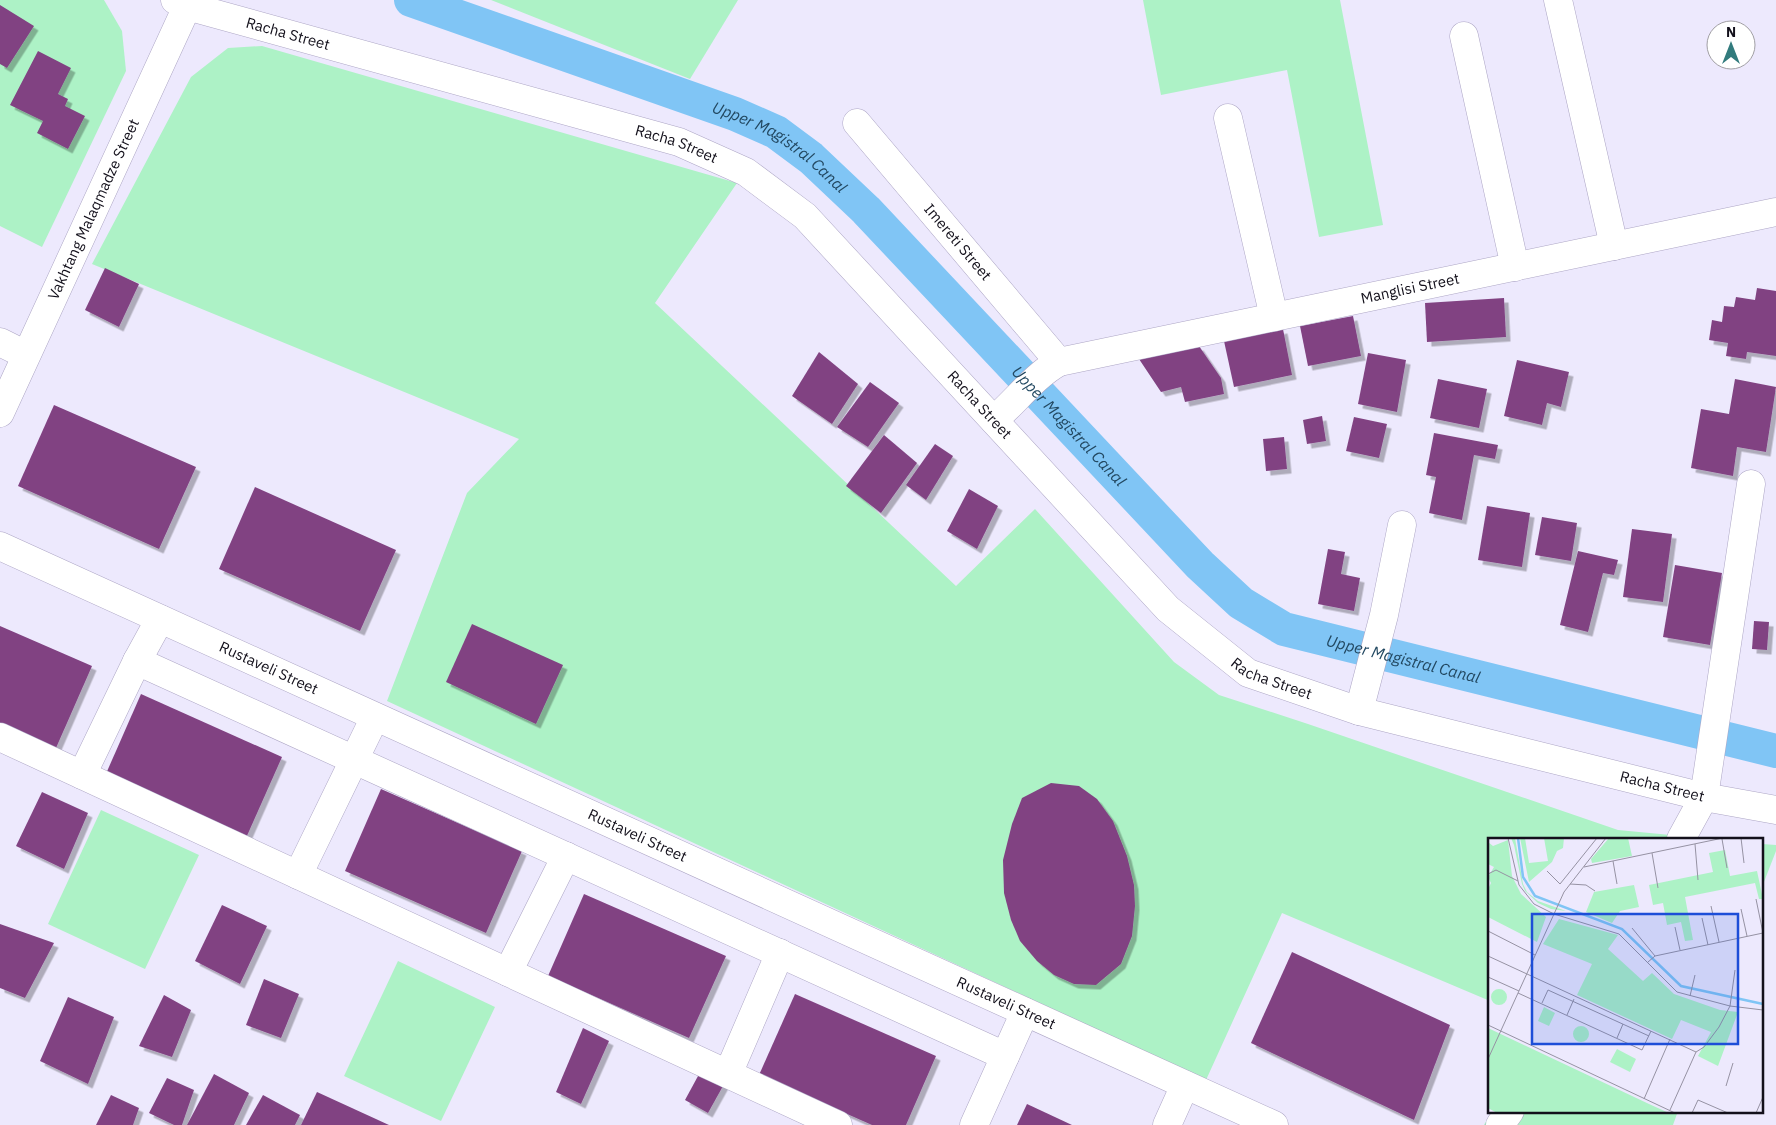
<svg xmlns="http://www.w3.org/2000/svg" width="1776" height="1125" font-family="'IBM Plex Sans',sans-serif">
  <defs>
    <filter id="shadow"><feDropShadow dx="4.5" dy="4.5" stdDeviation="0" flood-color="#0004"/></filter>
  </defs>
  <rect width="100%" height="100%" fill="#ede9fd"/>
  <g fill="#adf2c6">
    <polygon points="0,0 104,0 122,31 126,71 42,247 0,226"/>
    <polygon points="491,0 738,0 690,79"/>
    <polygon points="1143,0 1340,0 1383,225 1319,237 1287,70 1161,95"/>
    <polygon points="262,46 737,183 655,303 956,586 1035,509 1174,662 1219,695 1308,724 1618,830 1713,839 1490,839 1490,1001 1282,913 1206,1080 387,701 467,493 519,439 92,264 191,77 228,48"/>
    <polygon points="101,810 199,855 145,969 48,924"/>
    <polygon points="1762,844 1776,845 1776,851 1762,887"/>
    <polygon points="398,961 495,1007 441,1121 344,1076"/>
    <polygon points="1492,1111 1678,1111 1673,1125 1484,1125"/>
  </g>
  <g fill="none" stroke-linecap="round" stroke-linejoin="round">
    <path stroke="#80c5f5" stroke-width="34" id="s1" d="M 411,0 L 735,114 L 776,132 L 811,158 L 866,210 L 1200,565 L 1241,603 L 1284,629 L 1776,751"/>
  </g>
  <g fill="#814382" filter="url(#shadow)">
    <polygon points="0,5 34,26 7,68 0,64"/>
    <polygon points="38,51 71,68 58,94 68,99 65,106 85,116 68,149 37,133 43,121 10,105"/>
    <polygon points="105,268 139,284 119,327 85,310"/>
    <polygon points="1757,288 1776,291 1776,356 1747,352 1746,359 1726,356 1728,343 1709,340 1712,320 1722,322 1724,306 1734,307 1736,297 1755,300"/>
    <polygon points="1504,298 1506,337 1427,342 1425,303"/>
    <polygon points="1353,316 1361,356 1308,366 1300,326"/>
    <polygon points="1283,329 1292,375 1234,387 1224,341"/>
    <polygon points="1199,346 1221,378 1224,394 1185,402 1181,387 1161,392 1139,359"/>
    <polygon points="819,352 858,384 832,424 792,396"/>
    <polygon points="1368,353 1406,360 1397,412 1358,404"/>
    <polygon points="1517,360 1569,372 1561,407 1547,403 1542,425 1504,416"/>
    <polygon points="1438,379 1487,389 1479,428 1430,418"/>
    <polygon points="1735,379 1776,387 1766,452 1737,447 1733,476 1691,468 1701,409 1729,414"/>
    <polygon points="870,382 899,403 868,447 837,427"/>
    <polygon points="54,405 196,467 159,549 18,486"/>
    <polygon points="1322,416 1326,441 1307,444 1303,420"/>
    <polygon points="1354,417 1387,424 1379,458 1346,451"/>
    <polygon points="1434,433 1498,445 1495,459 1474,455 1462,520 1429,513 1436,477 1426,475"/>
    <polygon points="884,435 917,463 881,513 846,486"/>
    <polygon points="1284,437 1287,469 1266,471 1263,439"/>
    <polygon points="935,444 953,456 926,500 906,485"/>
    <polygon points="255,487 396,550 360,631 219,569"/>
    <polygon points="969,489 998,506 977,549 947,531"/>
    <polygon points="1487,506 1530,513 1522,567 1478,560"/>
    <polygon points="1542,517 1577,523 1571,561 1535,555"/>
    <polygon points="1632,529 1672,534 1663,602 1623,597"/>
    <polygon points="1328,549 1345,552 1341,574 1360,578 1354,611 1318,604"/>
    <polygon points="1578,551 1618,560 1614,575 1603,573 1588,632 1560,625"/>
    <polygon points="1675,565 1722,573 1710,645 1663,637"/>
    <polygon points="1754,621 1769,622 1767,650 1752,649"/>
    <polygon points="472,624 563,665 536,724 446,682"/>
    <polygon points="0,626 92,666 56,748 0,724"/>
    <polygon points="141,694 282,757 246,838 105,776"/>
    <polygon points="1051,783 1079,786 1097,799 1113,821 1127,856 1134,885 1135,906 1132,936 1121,964 1096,985 1074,984 1054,975 1037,961 1020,941 1011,920 1004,893 1003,860 1012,824 1022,798"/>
    <polygon points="381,789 522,851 486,933 345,871"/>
    <polygon points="42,792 88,813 64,869 16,846"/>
    <polygon points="584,894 726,956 689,1038 548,976"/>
    <polygon points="222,905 267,926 240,984 195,961"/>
    <polygon points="0,924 54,943 25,998 0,988"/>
    <polygon points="1292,952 1450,1025 1414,1120 1251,1043"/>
    <polygon points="264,979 299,994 281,1038 246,1025"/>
    <polygon points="795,994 936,1056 906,1125 872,1125 759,1075"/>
    <polygon points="164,995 191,1010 172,1057 139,1046"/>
    <polygon points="68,997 114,1017 88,1084 40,1061"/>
    <polygon points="583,1028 609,1041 581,1104 556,1092"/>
    <polygon points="704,1065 728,1077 708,1113 685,1100"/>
    <polygon points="214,1074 249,1093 234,1125 187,1125"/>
    <polygon points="167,1078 194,1090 182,1125 174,1125 149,1113"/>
    <polygon points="317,1092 389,1125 301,1125"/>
    <polygon points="111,1095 139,1108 133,1125 96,1125"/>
    <polygon points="263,1095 300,1115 295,1125 246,1125"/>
    <polygon points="1027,1104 1072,1125 1017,1125"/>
  </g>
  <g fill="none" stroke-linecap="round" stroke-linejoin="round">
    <defs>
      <g id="minor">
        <path id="s2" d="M 175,0 L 187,6 L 679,142 L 746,172 L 805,216 L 1168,609 L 1248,673 L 1359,711 L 1704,797 L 1776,810"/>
        <polyline points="1558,0 1614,246"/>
        <polyline points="1464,36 1515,267"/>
        <polyline points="1228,118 1274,317"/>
        <path id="s3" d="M 857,123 L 1059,362"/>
        <polyline points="0,342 26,355"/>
        <path id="s4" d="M 0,413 L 190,0"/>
        <path id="s5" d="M 994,420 C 1016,401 1034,376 1059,362 L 1776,212"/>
        <path id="s6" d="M 0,546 L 1274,1125"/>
        <polyline points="137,661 160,619"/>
        <polyline points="1359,711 1384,615 1402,525"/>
        <polyline points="0,737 838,1125"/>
        <polyline points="82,775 137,661 1005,1056"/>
        <polyline points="1681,839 1704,797 1751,484"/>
        <polyline points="298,875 375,717"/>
        <polyline points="508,972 566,856"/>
        <polyline points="728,1074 780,953"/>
        <polyline points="974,1125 1025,1012"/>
        <polyline points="1167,1125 1185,1085"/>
        <polyline points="1500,1125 1510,1111"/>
      </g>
    </defs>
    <use href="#minor" stroke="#ada6c5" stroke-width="29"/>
    <use href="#minor" stroke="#fff" stroke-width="28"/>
  </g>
  <g text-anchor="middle" stroke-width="5" stroke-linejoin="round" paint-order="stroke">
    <g font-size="15" fill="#13101b" stroke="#fff">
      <text dy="5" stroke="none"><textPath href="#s2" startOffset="118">Racha Street</textPath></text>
      <text dy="5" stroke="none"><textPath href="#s2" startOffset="522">Racha Street</textPath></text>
      <text dy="5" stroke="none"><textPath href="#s4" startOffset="224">Vakhtang Malaqmadze Street</textPath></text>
      <text dy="5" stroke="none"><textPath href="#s3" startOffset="156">Imereti Street</textPath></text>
      <text dy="5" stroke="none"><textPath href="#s5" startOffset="446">Manglisi Street</textPath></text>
      <text dy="5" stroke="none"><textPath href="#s2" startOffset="928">Racha Street</textPath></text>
      <text dy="5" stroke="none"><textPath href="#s6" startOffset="295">Rustaveli Street</textPath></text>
      <text dy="5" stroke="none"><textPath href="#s2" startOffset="1332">Racha Street</textPath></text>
      <text dy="5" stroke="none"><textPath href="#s2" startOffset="1738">Racha Street</textPath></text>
      <text dy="5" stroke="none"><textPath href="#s6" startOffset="700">Rustaveli Street</textPath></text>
      <text dy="5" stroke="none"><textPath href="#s6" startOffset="1105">Rustaveli Street</textPath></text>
    </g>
    <g font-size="16" font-style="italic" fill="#224861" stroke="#fff">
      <text dy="6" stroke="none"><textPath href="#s1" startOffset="399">Upper Magistral Canal</textPath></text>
      <text dy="6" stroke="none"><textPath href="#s1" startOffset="804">Upper Magistral Canal</textPath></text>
      <text dy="6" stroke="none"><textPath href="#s1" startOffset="1224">Upper Magistral Canal</textPath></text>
    </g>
  </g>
  <g transform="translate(1488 838)">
    <rect width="275" height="275" fill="#ede9fd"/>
    <path d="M 23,0 L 27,0 L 35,46 L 39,54 L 50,63 L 78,73 L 63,71 L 50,65 L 37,53 L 34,46 L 26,7 ZM 32,0 L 37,0 L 41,25 L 60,23 L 56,0 L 76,0 L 75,10 L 69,13 L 64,24 L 41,44 ZM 121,0 L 140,0 L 144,18 L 104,25 L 103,21 ZM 20,2 L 24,38 L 33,56 L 58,79 L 49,104 L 0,79 L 0,51 L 3,45 L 0,39 L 6,29 L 0,26 L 0,4 L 5,8 ZM 237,12 L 242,38 L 269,33 L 275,61 L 271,61 L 267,45 L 197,59 L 205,102 L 197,103 L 193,84 L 179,87 L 175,65 L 165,67 L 161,47 L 225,34 L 221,15 ZM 146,47 L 151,69 L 132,73 L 124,85 L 98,74 L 106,54 ZM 71,81 L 130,97 L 120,111 L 155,143 L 164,135 L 186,156 L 232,172 L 250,174 L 230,228 L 210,218 L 223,194 L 193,182 L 184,201 L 89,157 L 104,126 L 55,106 ZM3 159a8 8 0 1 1 16 0a8 8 0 1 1-16 0ZM 56,169 L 67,175 L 61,188 L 50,183 ZM85 196a8 8 0 1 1 16 0a8 8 0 1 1-16 0ZM 0,190 L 161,266 L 181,275 L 9,275 L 0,270 ZM 129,211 L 148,221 L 142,234 L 122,224 Z" fill="#adf2c6"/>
    <path fill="none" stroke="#80c5f5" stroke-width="2.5" d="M 30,0 L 35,39 L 47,58 L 134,91 L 193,148 L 275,166"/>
    <path fill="none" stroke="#9692a3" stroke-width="1" d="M 20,0 L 31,47 L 46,66 L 66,76 L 131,96 L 189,154 L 242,168 L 275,172M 253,0 L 256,25M 234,1 L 239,30M 207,6 L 210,42M 164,15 L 170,50M 125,23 L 129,46M 96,29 L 235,0M 59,33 L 72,46 L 109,0M 0,36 L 8,32 L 30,43M 82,46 L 98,47 L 107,53M 268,61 L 275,95M 223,68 L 231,104M 253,71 L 259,98M 214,80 L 220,107M 187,89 L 192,112M 144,90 L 167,118M 0,93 L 47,117M 0,118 L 208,214M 160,124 L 167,118 L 275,95M 0,139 L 31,153M 30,155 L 154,212 L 163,193M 202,158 L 207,137M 54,165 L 60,152 L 161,198M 79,177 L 86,161M 0,187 L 187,275M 129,200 L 135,186M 208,214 L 216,209 L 231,189 L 242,168 L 247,132M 0,221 L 76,54 L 118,0M 238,248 L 245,225M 156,261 L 182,201M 182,272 L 208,214M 204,275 L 210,262 L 240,275M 268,275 L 275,259"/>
    <path fill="#1d4ed8" fill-opacity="0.15" stroke="#1d4ed8" stroke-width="2.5" d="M 44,76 L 250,76 L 250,206 L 44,206 Z"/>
    <rect width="275" height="275" fill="none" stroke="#13101b" stroke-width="2.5"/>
  </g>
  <g transform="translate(1731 45)"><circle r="24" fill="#ffffff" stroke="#a19fa4"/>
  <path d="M0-4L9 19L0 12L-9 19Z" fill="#327b7d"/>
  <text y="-8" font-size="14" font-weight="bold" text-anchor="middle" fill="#13101b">N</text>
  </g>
</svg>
